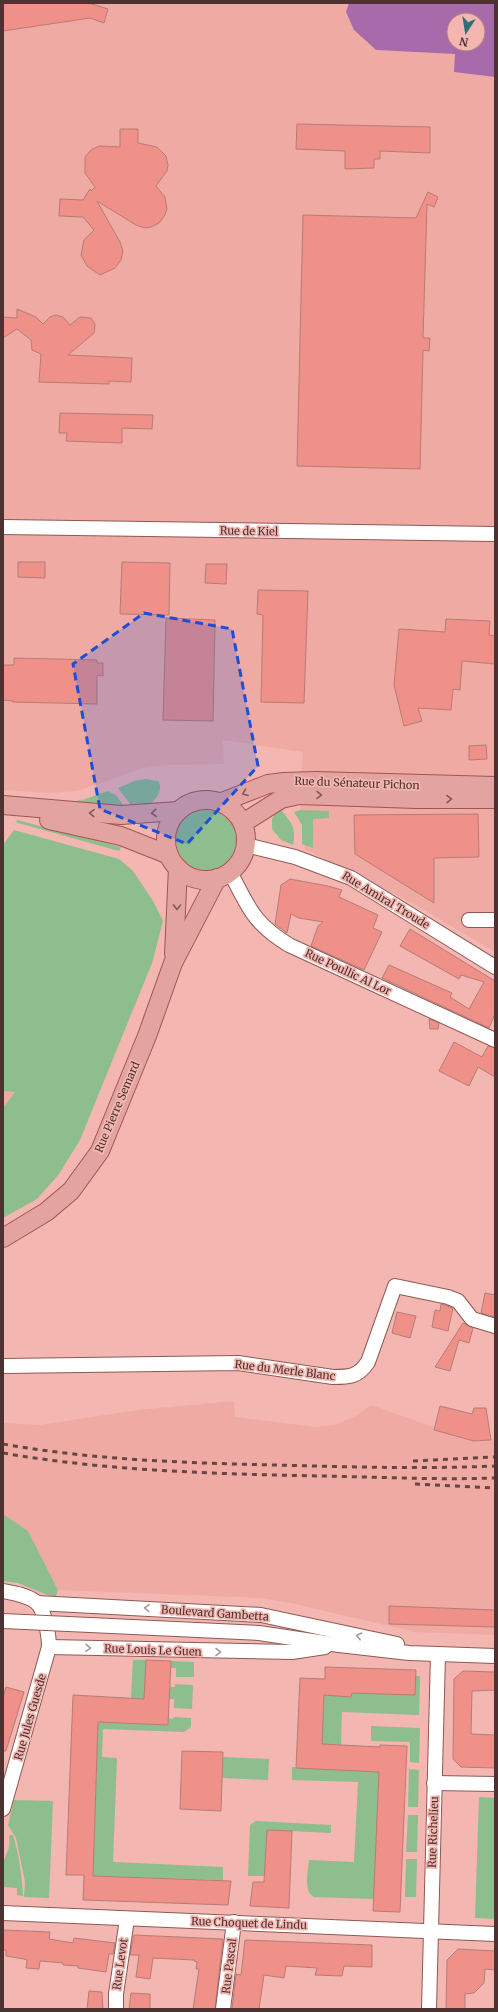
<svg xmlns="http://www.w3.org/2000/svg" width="498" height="2012" font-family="Merriweather,serif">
  <rect width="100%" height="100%" fill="#f4b6b0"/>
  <g fill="#f0aaa4">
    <polygon points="3,3 349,3 346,12 354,30 376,50 455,54 455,72 495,77 495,952 416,905 305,849 299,795 303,752 223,740 224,764 169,765 143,768 78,791 49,793 3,790"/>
    <polygon points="3,1091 15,1092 3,1108"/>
    <polygon points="234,1401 235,1417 316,1427 335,1425 356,1416 371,1405 433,1427 433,1430 477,1442 495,1440 495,1635 415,1632 290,1603 261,1598 58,1590 28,1531 3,1514 3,1423 40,1425 138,1410"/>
  </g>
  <g fill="#8ebd8e">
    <path d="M 146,779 L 158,781 C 164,789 156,801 148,805 C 144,807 138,807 133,808 L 118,788 L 134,781 Z"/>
    <polygon points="108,791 116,795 126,809 70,802 82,800"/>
    <path d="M 279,807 C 290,822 297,826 293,845 L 281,840 L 272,829 L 272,819 Z"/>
    <polygon points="301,810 329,811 329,818 313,819 313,848 302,844 302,825 294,812"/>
    <circle cx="206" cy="840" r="30"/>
    <polygon points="17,820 121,847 119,851 18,823 16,822"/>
    <polygon points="14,830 119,859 133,871 153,901 163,921 152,963 80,1140 59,1174 37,1199 3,1218 3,1108 15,1092 3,1091 3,845"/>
    <polygon points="3,1514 28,1531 58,1590 55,1598 18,1583 3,1581"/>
    <polygon points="133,1660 146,1660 144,1699 131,1698"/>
    <polygon points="171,1661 194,1662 194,1677 176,1677 176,1668 171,1668"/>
    <polygon points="415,1676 420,1676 419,1715 342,1712 341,1745 322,1744 324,1691 351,1697 352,1693"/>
    <polygon points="175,1684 193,1685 192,1709 174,1708 174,1699 169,1699 170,1687 175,1687"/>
    <polygon points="174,1717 191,1718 191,1727 184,1732 103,1729 102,1757 117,1758 113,1862 223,1867 223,1880 93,1876 98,1722 168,1725 169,1718 173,1719"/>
    <polygon points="371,1726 420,1728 419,1763 410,1762 410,1742 371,1741"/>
    <polygon points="223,1757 269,1759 268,1780 222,1778"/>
    <path d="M 292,1767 L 379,1772 L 374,1899 L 314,1897 C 303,1891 308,1872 309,1860 L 354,1862 L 358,1782 L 292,1780 Z"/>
    <polygon points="409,1769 419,1770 418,1807 408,1807"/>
    <polygon points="479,1797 495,1798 495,1919 475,1918"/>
    <polygon points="14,1800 53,1801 49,1898 24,1897 25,1882 16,1838 8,1825"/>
    <polygon points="408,1815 418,1815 417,1852 406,1852"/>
    <polygon points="256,1821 331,1825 331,1833 267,1830 265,1876 248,1876 250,1825"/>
    <path d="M 9,1835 L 13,1835 C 19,1855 22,1875 23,1896 L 17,1895 L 17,1888 L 3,1887 C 3,1880 1,1871 3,1864 C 6,1852 11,1850 9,1835 Z"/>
    <polygon points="406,1859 417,1859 416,1897 405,1897"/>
  </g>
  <path fill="#a76bab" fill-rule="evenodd" d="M 349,3 L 495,3 L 495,77 L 454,72 L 455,54 L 376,50 L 354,30 L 346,12 ZM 454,20 L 478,20 L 478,44 L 454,44 Z"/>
  <g fill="#ef9089" stroke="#b67c77">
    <polygon points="3,3 89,3 108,9 104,23 90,18 3,31"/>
    <polygon points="297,124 430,127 430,153 380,151 380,159 374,159 374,168 345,169 345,151 296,149"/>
    <polygon points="120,129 138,129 138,143 157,147 166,156 168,165 167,171 156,186 165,197 167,209 165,215 159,223 151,227 145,228 136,225 97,201 120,242 123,251 121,260 115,268 100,275 87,266 81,255 84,240 94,230 83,217 59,216 60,199 83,200 90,189 91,191 95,187 85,173 85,157 91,150 99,146 120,147"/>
    <polygon points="428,192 438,197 434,207 427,204 423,338 430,338 429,351 423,350 420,469 297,466 303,215 416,218"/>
    <polygon points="17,309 36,317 43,324 50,317 56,315 63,317 70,325 80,317 91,318 95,324 94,333 68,355 132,358 131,382 109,381 109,384 39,382 41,354 32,350 31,340 17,329 3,338 3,317 17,318"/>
    <polygon points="60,413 153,415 152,429 122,428 122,443 66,441 67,433 59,433"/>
    <polygon points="18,562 45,562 45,578 18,577"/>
    <polygon points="122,562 170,563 169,615 120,614"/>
    <polygon points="206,564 227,564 226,584 205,583"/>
    <polygon points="258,590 308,591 304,703 261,702 263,615 257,614"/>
    <polygon points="166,618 215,620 213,721 163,720"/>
    <polygon points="446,619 490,621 489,635 495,636 495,664 462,661 460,690 453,689 451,710 418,708 422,721 404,726 394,685 399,629 445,632"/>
    <polygon points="14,658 97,660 97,663 103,663 103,676 97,675 97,704 13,702 13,701 3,700 3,665 14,665"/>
    <polygon points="486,745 487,759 469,760 469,746"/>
    <polygon points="478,814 479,857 434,858 434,903 355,854 354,815"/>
    <polygon points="290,879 328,886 342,890 339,897 378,915 373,928 382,932 364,970 311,946 318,926 323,922 299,918 291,914 287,933 275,924 281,885"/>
    <polygon points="410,929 495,981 495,1014 489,1028 382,978 389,965 452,993 450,997 469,1009 484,982 461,975 459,979 400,946"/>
    <polygon points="429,1019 439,1023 438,1029 430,1029"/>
    <polygon points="454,1042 482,1057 488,1046 495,1048 495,1077 478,1067 469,1086 439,1071"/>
    <polygon points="485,1293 495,1295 495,1317 481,1313"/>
    <polygon points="441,1304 453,1308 448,1331 432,1327 435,1310 440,1311"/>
    <polygon points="397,1312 416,1316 410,1338 392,1333"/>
    <polygon points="463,1323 473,1328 469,1343 459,1340 450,1371 435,1367"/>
    <polygon points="440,1406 472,1414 474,1408 486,1408 491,1440 474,1441 434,1430"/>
    <polygon points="389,1606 495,1610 495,1627 389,1624"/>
    <polygon points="146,1660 171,1661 168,1725 98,1722 93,1876 231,1881 228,1905 83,1900 84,1875 66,1875 73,1695 144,1699"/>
    <polygon points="325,1667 416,1670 415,1695 352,1693 351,1697 324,1695 322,1744 380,1747 380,1745 407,1746 400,1912 373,1911 379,1772 296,1768 300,1678 325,1679"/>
    <polygon points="463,1671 495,1672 495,1690 472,1691 471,1734 495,1735 495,1768 461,1767 453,1759 454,1679"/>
    <polygon points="6,1687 24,1692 6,1751 3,1751 3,1698"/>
    <polygon points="182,1751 223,1752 221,1811 180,1809"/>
    <polygon points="267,1830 292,1831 289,1908 250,1906 253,1882 264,1882"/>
    <polygon points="3,1930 50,1932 49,1939 73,1943 74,1938 115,1943 113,1954 109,1954 106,1972 78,1968 78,1966 63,1965 63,1963 40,1961 39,1969 26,1968 27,1960 24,1959 6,1956 6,1950 3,1950"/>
    <polygon points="134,1935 223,1939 215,2009 193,2009 199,1969 196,1969 197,1962 194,1961 194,1960 153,1958 150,1979 136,1977 139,1955 130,1955"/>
    <polygon points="245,1940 372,1945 372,1967 344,1966 342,1976 315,1975 317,1968 286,1966 284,1978 264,1975 259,2009 232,2009 236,1974 241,1975"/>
    <polygon points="458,1949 495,1951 495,1970 485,1969 484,1983 474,1993 465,1994 465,2009 446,2009 447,1960"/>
    <polygon points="89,1991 102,1992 103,2009 87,2009"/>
    <polygon points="131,1993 150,1994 150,2009 129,2009"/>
  </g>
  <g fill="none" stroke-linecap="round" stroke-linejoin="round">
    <defs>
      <g id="minor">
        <polyline points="3,527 495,534"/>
        <polyline points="246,845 295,857 351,878 495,967"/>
        <path d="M 230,872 C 249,908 253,923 289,945 L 495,1040"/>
        <polyline points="469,920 495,920"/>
        <path d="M 3,1366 L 238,1363 L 333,1377 C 349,1377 358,1377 368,1362 L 395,1286 L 448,1297 L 458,1301 L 472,1319 L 495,1326"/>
        <path d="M 3,1591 C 14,1593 27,1595 36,1602 C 45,1609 49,1637 49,1647 L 3,1809"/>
        <polyline points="37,1603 261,1615 397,1644"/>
        <polyline points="90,1625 259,1633 339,1645 409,1653 495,1656"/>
        <polyline points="49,1647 292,1652 325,1647"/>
        <polyline points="434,1783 495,1784"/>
        <polyline points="3,1913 495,1934"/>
        <polyline points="116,2009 116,1994 127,1919"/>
        <polyline points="223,2009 234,1922"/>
        <polyline points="429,2009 438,1654"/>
      </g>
      <g id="major">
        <circle cx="206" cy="840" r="40"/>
        <polyline points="222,802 268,784 284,782 316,781 495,786"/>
        <polyline points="3,805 121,815 178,811"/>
        <polyline points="49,820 121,836 169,855"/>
        <polyline points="243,823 281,799 299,795 416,799 495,799"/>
        <polyline points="174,954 178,868"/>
        <polyline points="3,1238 46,1212 71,1191 100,1151 147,1036 173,963 217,878"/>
      </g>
    </defs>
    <use href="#minor" stroke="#8f5854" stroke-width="16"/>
    <use href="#major" stroke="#a25450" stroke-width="20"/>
    <use href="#minor" stroke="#fff" stroke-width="14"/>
    <use href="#major" stroke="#e3a3a0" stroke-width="18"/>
    <g stroke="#654644" stroke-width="3" stroke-dasharray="5 5" stroke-linecap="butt">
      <path d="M 3,1444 C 94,1460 185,1463 277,1465 C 350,1467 423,1469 495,1466"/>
      <path d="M 3,1453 C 108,1471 216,1474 323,1476 C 380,1477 437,1480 495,1478"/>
      <polyline points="413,1461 495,1457"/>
      <polyline points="415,1484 495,1488"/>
    </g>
    <defs>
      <polyline id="minor-bridge" points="3,1621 90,1625"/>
    </defs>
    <use href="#minor-bridge" stroke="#8f5854" stroke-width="16" stroke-linecap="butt"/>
    <use href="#minor-bridge" stroke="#fff" stroke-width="14"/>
  </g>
  <defs><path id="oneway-chevron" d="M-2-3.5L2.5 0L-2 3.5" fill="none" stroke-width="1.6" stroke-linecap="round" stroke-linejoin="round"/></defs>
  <g stroke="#815a58">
    <use href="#oneway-chevron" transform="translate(245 793) rotate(159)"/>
    <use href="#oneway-chevron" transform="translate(319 795) rotate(2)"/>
    <use href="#oneway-chevron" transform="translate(449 799) rotate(-1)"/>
    <use href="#oneway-chevron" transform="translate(92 813) rotate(-176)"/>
    <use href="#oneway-chevron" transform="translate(154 813) rotate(175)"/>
    <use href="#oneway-chevron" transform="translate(177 907) rotate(91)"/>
  </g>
  <g stroke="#a69998">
    <use href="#oneway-chevron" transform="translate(147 1608) rotate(-177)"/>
    <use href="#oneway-chevron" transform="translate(359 1636) rotate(-167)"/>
    <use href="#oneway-chevron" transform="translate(88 1648) rotate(2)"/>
    <use href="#oneway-chevron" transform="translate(218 1652) rotate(1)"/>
  </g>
  <path fill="#1d4ed8" fill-opacity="0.2" stroke="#1d4ed8" stroke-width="3" stroke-dasharray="8 5" stroke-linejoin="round" d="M 144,613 L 232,629 L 258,766 L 187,844 L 100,809 L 73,664 Z"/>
  <g text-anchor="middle" stroke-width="3.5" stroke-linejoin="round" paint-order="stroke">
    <g font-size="11" fill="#4c3331" stroke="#f4b6b0">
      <text transform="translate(249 531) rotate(1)" y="4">Rue de Kiel</text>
      <text transform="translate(357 783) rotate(2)" y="4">Rue du Sénateur Pichon</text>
      <text transform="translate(386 900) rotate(31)" y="4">Rue Amiral Troude</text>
      <text transform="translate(348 972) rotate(25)" y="4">Rue Poullic Al Lor</text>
      <text transform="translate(117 1107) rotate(-67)" y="4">Rue Pierre Semard</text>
      <text transform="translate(285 1370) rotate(7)" y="4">Rue du Merle Blanc</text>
      <text transform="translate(215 1613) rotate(4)" y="4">Boulevard Gambetta</text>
      <text transform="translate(153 1650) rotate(2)" y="4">Rue Louis Le Guen</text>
      <text transform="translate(30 1717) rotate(-74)" y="4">Rue Jules Guesde</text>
      <text transform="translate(433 1832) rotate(-88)" y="4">Rue Richelieu</text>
      <text transform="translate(249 1923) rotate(2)" y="4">Rue Choquet de Lindu</text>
      <text transform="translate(120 1964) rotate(-82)" y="4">Rue Levot</text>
      <text transform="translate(229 1966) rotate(-83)" y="4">Rue Pascal</text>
    </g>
  </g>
  <rect width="498" height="2012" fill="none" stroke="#4c3331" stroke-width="8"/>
  <g transform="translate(466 32) rotate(192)"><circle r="19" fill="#f4b6b0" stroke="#b1827d"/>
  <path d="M0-3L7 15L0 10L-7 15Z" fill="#29727a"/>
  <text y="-6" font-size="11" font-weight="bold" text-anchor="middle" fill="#4c3331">N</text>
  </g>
</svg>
